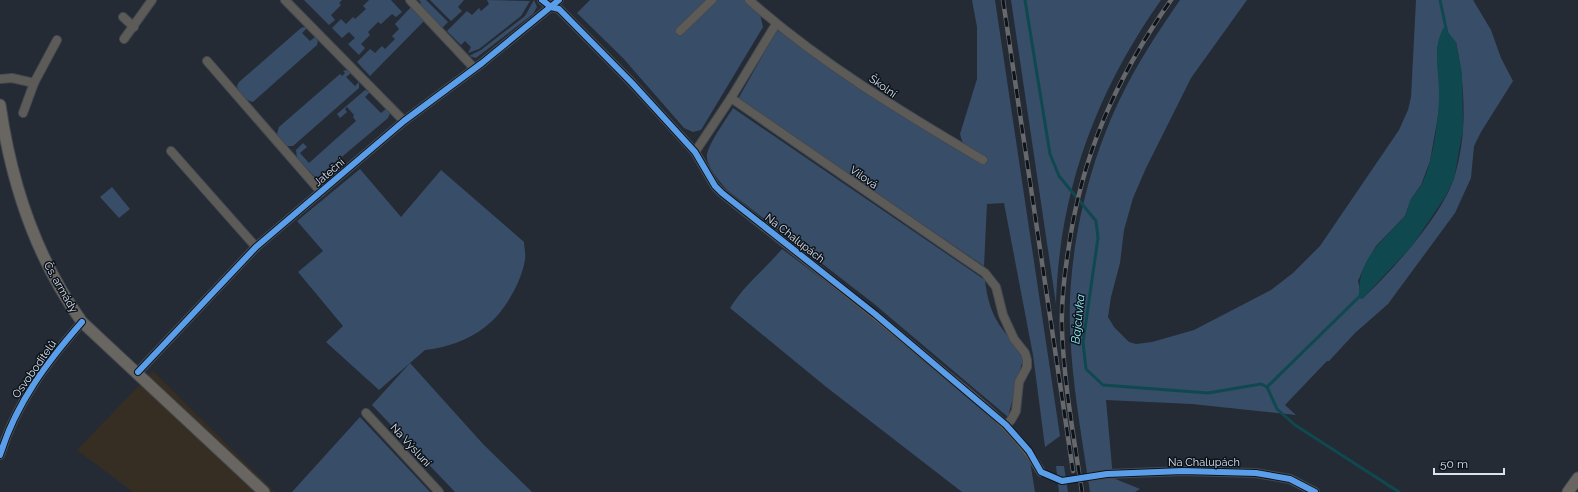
<svg xmlns="http://www.w3.org/2000/svg" width="1578" height="492" font-family="Raleway,sans-serif">
  <rect width="100%" height="100%" fill="#242b35"/>
  <polygon fill="#372e23" points="153,371 275,492 133,492 77,450"/>
  <g fill="#384d68" fill-rule="evenodd">
    <polygon points="304,0 342,0 339,3 341,5 331,15 335,20 329,25"/>
    <polygon points="369,0 391,0 402,12 396,17 392,14 381,24 378,22 368,32 370,35 361,44 365,48 359,55 348,44 355,38 349,32 342,38 332,28 341,19 346,24 353,17 355,19 366,9 363,6"/>
    <polygon points="419,0 426,0 448,22 442,28 419,5 421,3"/>
    <polygon points="430,0 464,0 458,7 462,11 451,21"/>
    <polygon points="487,0 530,1 521,16 479,49 468,53 471,47 465,41 461,45 447,31 467,11 472,15 479,8 481,11 489,4"/>
    <polygon points="534,0 537,7 533,14 476,58 469,56 481,50 525,16"/>
    <polygon points="590,0 744,0 760,14 763,27 701,130 693,132 684,128 623,58 577,13"/>
    <polygon points="972,0 995,0 1060,436 1045,447 1033,355 1004,203 987,204 984,266 738,99 777,30 899,114 966,154 960,134 977,79 977,27"/>
    <path d="M 1011,0 L 1161,0 C 1096,92 1059,192 1056,304 Z"/>
    <path d="M 1180,0 L 1247,0 L 1191,78 L 1146,168 L 1133,198 L 1124,230 L 1120,263 L 1111,297 L 1108,317 L 1114,327 L 1129,342 L 1136,344 L 1152,342 L 1194,330 L 1271,290 L 1293,273 L 1320,246 L 1399,130 L 1408,110 L 1411,97 L 1416,0 L 1473,0 L 1491,30 L 1501,58 L 1513,81 L 1481,132 L 1474,146 L 1471,178 L 1455,213 L 1388,304 L 1355,333 L 1329,361 L 1327,361 L 1285,405 L 1296,415 L 1192,404 L 1106,400 L 1113,478 L 1140,489 L 1135,492 L 1090,492 C 1082,438 1072,384 1070,330 C 1067,255 1087,168 1119,101 C 1136,65 1158,32 1180,0 ZM 1456,42 C 1465,86 1468,134 1454,178 C 1442,216 1391,272 1362,299 L 1358,281 L 1365,265 L 1376,246 L 1405,216 L 1411,199 L 1421,185 L 1430,161 L 1438,116 L 1440,97 L 1437,47 Z"/>
    <polygon points="411,7 424,21 370,76 357,62 370,49 375,53 382,46 385,49 395,39 392,36 399,29 395,24"/>
    <path d="M 304,27 L 307,28 L 302,33 L 310,41 L 315,37 L 318,41 L 317,45 L 253,102 C 246,101 238,93 237,86 L 239,82 L 301,28 Z"/>
    <polygon points="346,70 351,73 346,77 355,86 359,82 359,88 293,146 286,146 277,134 279,127 340,74 342,76 345,73 343,71"/>
    <polygon points="365,90 370,92 365,97 381,113 386,109 390,113 388,118 318,177 315,177 297,158 296,150 303,143 307,147 300,153 309,163 356,121 353,117 354,115 347,107 345,109 347,112 340,118 337,114"/>
    <path d="M 733,108 L 985,280 C 989,315 999,327 1022,352 L 1023,359 L 1008,417 L 873,303 L 727,190 C 721,183 708,168 707,158 C 705,148 727,118 733,108 Z"/>
    <path d="M 360,169 L 401,217 L 441,170 L 524,242 C 524,247 526,254 525,260 C 521,283 504,313 485,327 C 469,340 445,348 425,350 L 379,390 L 326,342 L 343,326 L 298,272 L 323,251 L 297,221 Z"/>
    <polygon points="112,187 130,209 119,218 100,197"/>
    <path d="M 782,249 L 863,310 L 999,424 L 1030,461 L 1035,492 L 962,492 L 825,386 L 730,308 C 744,285 765,269 782,249 Z"/>
    <polygon points="410,363 483,444 532,492 455,492 372,405"/>
    <polygon points="360,417 430,492 292,492"/>
    <polygon points="1056,466 1064,466 1068,492 1059,492"/>
  </g>
  <path fill="#10484f" d="M 1444,27 L 1456,42 L 1462,73 L 1463,129 L 1454,179 L 1445,197 L 1412,246 L 1362,299 L 1359,298 C 1358,268 1370,252 1390,232 C 1394,227 1401,222 1405,216 C 1408,211 1408,204 1411,199 C 1414,194 1419,190 1422,184 C 1433,161 1438,124 1439,98 C 1440,74 1431,49 1444,27 Z"/>
  <g fill="none" stroke-linecap="round" stroke-linejoin="round">
    <g stroke="#10484f" stroke-width="3">
      <polyline points="1025,0 1050,154 1059,176 1096,221 1098,238 1083,342 1086,369 1103,385 1208,393 1261,384 1267,387 1277,409 1295,425 1399,492"/>
      <polyline points="1440,0 1447,33"/>
      <polyline points="1267,387 1361,295"/>
    </g>
    <defs>
      <g id="street">
        <polyline points="285,0 404,121"/>
        <polyline points="410,0 474,68"/>
        <path d="M 542,0 L 551,7 L 559,9 L 632,83 L 695,152 L 715,186 L 722,193 C 793,250 865,306 935,365 C 974,398 1015,427 1041,472"/>
        <path d="M 749,0 C 820,63 902,112 983,160"/>
        <polyline points="123,17 134,27"/>
        <polyline points="680,31 712,0"/>
        <polyline points="124,39 152,0"/>
        <polyline points="207,61 321,192"/>
        <polyline points="0,79 12,78 34,83 57,40"/>
        <polyline points="731,98 985,273 996,287 1003,315 1014,339 1025,353 1027,360 1027,367 1019,382 1016,411 1011,420 1006,425"/>
        <polyline points="23,113 34,83"/>
        <polyline points="171,151 256,247"/>
        <polyline points="695,152 731,98 776,24"/>
        <polyline points="138,372 256,247 404,121 482,63 559,0"/>
        <polyline points="366,413 439,492"/>
        <path d="M 0,455 C 16,403 47,362 82,322"/>
        <polyline points="1089,477 1107,474 1183,471 1256,473 1290,479 1315,492"/>
      </g>
      <g id="secondary">
        <path d="M 0,105 C 11,182 36,258 82,322 L 264,492"/>
        <polyline points="1568,492 1578,478"/>
      </g>
    </defs>
    <use href="#street" stroke="#434951" stroke-width="10"/>
    <use href="#secondary" stroke="#434951" stroke-width="13"/>
    <use href="#street" stroke="#5d5b58" stroke-width="8"/>
    <use href="#secondary" stroke="#696662" stroke-width="11"/>
    <defs>
      <g id="rail">
        <polyline points="1003,0 1073,471"/>
        <path d="M 1082,492 C 1074,438 1064,384 1062,330 C 1061,304 1064,277 1068,252 C 1081,156 1116,78 1171,0"/>
      </g>
    </defs>
    <use href="#rail" stroke="#66686c" stroke-width="4.5"/>
    <use href="#rail" stroke="#0d131a" stroke-width="3" stroke-dasharray="9" stroke-linecap="butt"/>
    <defs>
      <g id="cycleway">
        <polyline points="542,0 551,7 559,9 632,83 695,152 715,186 722,193 875,314 1006,425 1029,451 1041,472 1062,481 1107,474 1183,471 1256,473 1290,479 1315,492"/>
        <polyline points="138,372 256,247 404,121 482,63 559,0"/>
        <path d="M 0,455 C 16,403 47,362 82,322"/>
      </g>
    </defs>
    <use href="#cycleway" stroke="#0d131a" stroke-width="8"/>
    <use href="#cycleway" stroke="#5a9eea" stroke-width="6"/>
  </g>
  <g text-anchor="middle" stroke-width="3" stroke-linejoin="round" paint-order="stroke">
    <g font-size="11" fill="#dae2ed" stroke="#0d131a">
      <text transform="translate(883 86) rotate(35)" y="4">Školní</text>
      <text transform="translate(329 172) rotate(-41)" y="4">Jateční</text>
      <text transform="translate(864 177) rotate(35)" y="4">Vilová</text>
      <text transform="translate(795 238) rotate(38)" y="4">Na Chalupách</text>
      <text transform="translate(61 287) rotate(60)" y="4">Čs. armády</text>
      <text transform="translate(34 369) rotate(-55)" y="4">Osvoboditelů</text>
      <text transform="translate(411 445) rotate(47)" y="4">Na Výsluní</text>
      <text x="1204" y="466">Na Chalupách</text>
    </g>
    <g font-size="12" font-style="italic" fill="#95f1fe" stroke="#0d131a">
      <text transform="translate(1078 319) rotate(-84)" y="4">Bajcůvka</text>
    </g>
  </g>
  <path d="M1434 468v6h70v-6" fill="none" stroke="#dae2ed" stroke-width="2"/>
  <text x="1440" y="468" font-size="12" fill="#dae2ed" stroke="#0d131a" stroke-width="3" paint-order="stroke">50 m</text>
</svg>
